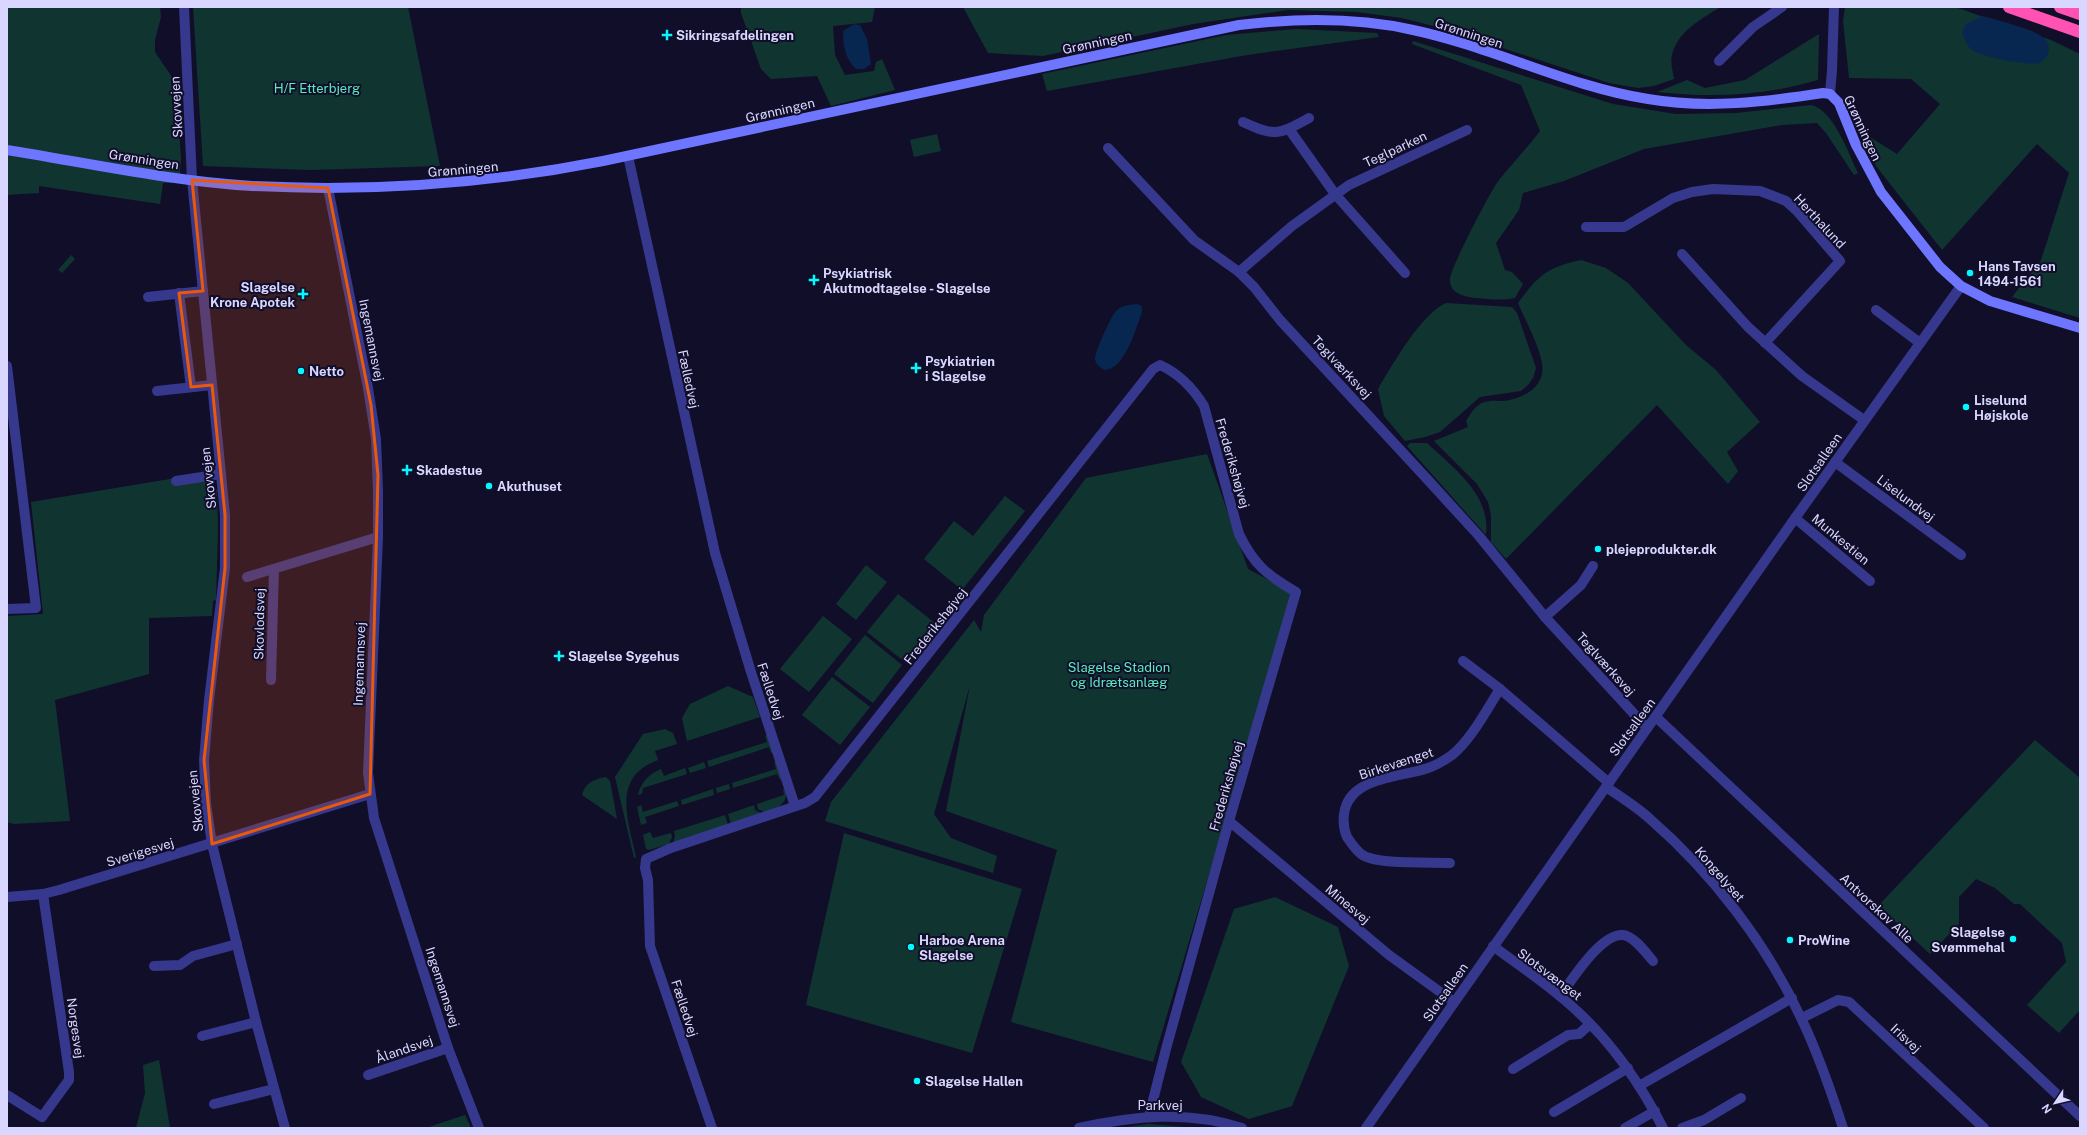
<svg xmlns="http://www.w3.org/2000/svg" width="2087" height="1135" font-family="'Public Sans',sans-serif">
  <rect width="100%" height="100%" fill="#110e2a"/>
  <g fill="#103531">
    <polygon points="7,7 160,7 161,17 155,40 155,52 176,83 181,159 179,183 163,183 160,204 39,186 39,193 7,195"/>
    <polygon points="193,7 408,7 440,166 311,170 203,166"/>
    <polygon points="741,7 875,7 872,22 833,26 835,55 845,75 874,71 876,62 882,59 895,90 831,106 817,76 771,79 761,69 741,13"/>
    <path d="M 963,7 L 1721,7 C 1702,18 1677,32 1672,55 C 1670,62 1673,72 1674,79 L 1654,86 L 1638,88 L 1609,83 L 1445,29 L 1402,18 L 1356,12 L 1288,10 L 1193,24 L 1043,56 L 988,53 Z"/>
    <polygon points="1845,7 1955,7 2051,40 2080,54 2080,318 2012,297 2041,260 2069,173 2037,144 1942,250 1876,166 1862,132 1897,154 1940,104 1911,79 1849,78 1843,21"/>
    <polygon points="1297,29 1377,33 1379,37 1247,55 1047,91 1042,74 1226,35"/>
    <path d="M 1819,34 L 1818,80 C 1763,96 1714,98 1657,92 L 1687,80 L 1705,88 L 1745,80 Z"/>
    <path d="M 1413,41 L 1613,104 L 1676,114 L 1736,113 L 1811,105 C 1834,110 1848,153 1858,173 L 1854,175 L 1826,133 L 1817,123 L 1781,125 L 1644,149 L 1564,181 L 1523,193 L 1519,210 L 1496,243 L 1505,270 L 1512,272 L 1523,284 L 1515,298 C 1502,301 1489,299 1476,298 C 1464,297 1449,293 1450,279 C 1450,269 1491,190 1499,180 C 1512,164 1527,148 1540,131 L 1521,85 L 1412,44 Z"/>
    <polygon points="937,134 941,151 914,157 910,140"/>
    <polygon points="71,255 75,259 62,273 58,270"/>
    <path d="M 1581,260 L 1606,268 L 1628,283 L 1686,345 L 1716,370 L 1760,422 L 1727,452 L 1738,471 L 1728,484 L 1657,405 L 1506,559 L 1491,542 L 1491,515 L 1488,502 L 1477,484 L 1434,441 L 1468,427 L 1466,421 C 1471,413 1476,404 1485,402 C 1491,400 1498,401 1504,401 C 1523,398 1546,388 1542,363 C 1538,343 1526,322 1518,303 C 1538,276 1547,267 1581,260 Z"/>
    <path d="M 1446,303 L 1512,307 L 1517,313 L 1536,368 L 1533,378 L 1528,385 L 1521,391 L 1480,397 L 1440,432 L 1425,437 L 1405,441 L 1384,416 L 1378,389 C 1392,365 1421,314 1446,303 Z"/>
    <path d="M 1410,443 L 1427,443 C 1453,468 1491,494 1486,535 L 1407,446 Z"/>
    <polygon points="1207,454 1248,569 1293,593 1153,1062 1011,1022 1057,850 946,811 970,685 934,814 951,838 997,856 993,873 825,821 831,802 974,620 981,632 984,615 1086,478"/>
    <polygon points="212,472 213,490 217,490 218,528 216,600 213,601 212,616 149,618 149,674 55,700 70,821 14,824 7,822 7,616 43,614 31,502"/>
    <polygon points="1005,496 1025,511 962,590 924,559 954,521 973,536"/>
    <polygon points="866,565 887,582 856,620 836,604"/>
    <polygon points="898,594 935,623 905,662 867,632"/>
    <polygon points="823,616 852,639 809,692 780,669"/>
    <polygon points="865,635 902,665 873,703 834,674"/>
    <polygon points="832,677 870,707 840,745 802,715"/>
    <polygon points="728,686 753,697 760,717 687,741 682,718 690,704"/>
    <path d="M 665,729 L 673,733 L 677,744 L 655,751 L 658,760 C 611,777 628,820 636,857 L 634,858 L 615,777 L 643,734 Z"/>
    <polygon points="768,734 774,752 771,753 769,747 709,767 707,761 767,742 765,736"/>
    <polygon points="2035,740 2080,778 2080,1010 2059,1033 2027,1005 2066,962 2062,943 2020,904 2014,904 1995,888 1976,879 1959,897 1959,924 1930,954 1878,906"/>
    <polygon points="777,761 783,779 780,780 777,774 733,788 732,783 776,769 774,762"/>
    <polygon points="704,762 706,768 690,773 688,768"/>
    <path d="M 685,768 L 687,774 L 643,788 L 642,794 L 638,795 C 641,782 649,774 661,769 L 664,776 Z"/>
    <path d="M 606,777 L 610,781 L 617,819 L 582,795 C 585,783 594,779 606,777 Z"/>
    <polygon points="729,784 730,789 717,793 716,788"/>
    <path d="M 786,788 C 788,804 779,807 766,813 L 758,809 L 757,804 L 784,795 L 783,789 Z"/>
    <polygon points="713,789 714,795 682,805 681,800"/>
    <polygon points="677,801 679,806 645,817 647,823 641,825 637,807 641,805 643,812"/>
    <polygon points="754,805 755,810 763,814 731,824 728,814"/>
    <polygon points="725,815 728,825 673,843 675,836 674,831"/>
    <polygon points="650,832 653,838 671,833 672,837 669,844 649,850 646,849 643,835"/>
    <polygon points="844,833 1022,889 972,1053 806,1005"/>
    <polygon points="1275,897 1338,927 1349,966 1292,1106 1249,1119 1201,1097 1181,1062 1234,909"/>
    <polygon points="159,1060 170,1128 136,1128 145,1093 143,1065"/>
    <polygon points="465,1115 471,1128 426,1128"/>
    <polygon points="1148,1124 1198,1128 1120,1128"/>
  </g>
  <g fill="#082750">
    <path d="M 1983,16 C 1998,21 2037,29 2046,40 C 2050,46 2049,49 2048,55 C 2045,58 2042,62 2039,63 C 2028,66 1982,57 1972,50 C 1966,46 1964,38 1962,32 L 1966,24 Z"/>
    <path d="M 854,24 L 860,25 L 867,39 L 871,64 L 864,69 L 856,69 C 845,59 843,45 843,31 Z"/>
    <path d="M 1137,304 L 1142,306 L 1142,312 C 1136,328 1125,370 1104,370 C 1100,367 1095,364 1095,358 C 1096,349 1111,317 1116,311 C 1122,305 1130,305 1137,304 Z"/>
  </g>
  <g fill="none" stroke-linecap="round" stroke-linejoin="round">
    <g stroke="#35388d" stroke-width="10">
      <polyline points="184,7 192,180 225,515 225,568 209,700 204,760 206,804 212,844 256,1022 285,1128"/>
      <polyline points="1719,61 1753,27 1782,7"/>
      <path d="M 1243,122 C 1275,137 1278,135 1309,118"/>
      <polyline points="1289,129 1335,194 1405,273"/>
      <polyline points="1108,148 1194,240 1239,272 1254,287 1280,320 1428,480 1479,536 1545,617 1647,728"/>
      <polyline points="628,156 715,553 751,672 795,806"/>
      <polyline points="1586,227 1624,227 1673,198 1692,192 1713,189 1760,191 1786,201 1797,211 1840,261 1765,343"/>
      <polyline points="1682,254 1748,327 1802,376 1864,420"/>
      <polyline points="1239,272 1292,226 1349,185 1467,130"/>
      <polyline points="179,293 191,387"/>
      <polyline points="148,297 203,291"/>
      <polyline points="1876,310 1920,343"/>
      <polyline points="7,366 36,608 7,609"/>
      <polyline points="157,391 212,385"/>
      <polyline points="1835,462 1961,555"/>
      <polyline points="176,481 221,474"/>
      <polyline points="1795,518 1870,581"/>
      <polyline points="247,577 378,537"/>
      <polyline points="1545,617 1581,585 1593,566"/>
      <polyline points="1463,661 1500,689 1609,783"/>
      <polyline points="271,680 274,569"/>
      <polyline points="1229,821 1389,955 1454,1002"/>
      <path d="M 1450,863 C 1429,862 1375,865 1361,854 C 1355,849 1351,843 1347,837 C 1344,830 1343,822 1344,814 C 1349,776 1400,778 1428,768 C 1437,765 1445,760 1452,755 C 1471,740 1487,709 1500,689"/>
      <polyline points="7,897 43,894 59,890 370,794"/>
      <polyline points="154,966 180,965 193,956 237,944"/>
      <path d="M 1560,996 C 1572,980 1601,933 1623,935 C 1634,936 1646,953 1653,961"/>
      <polyline points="1802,1018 1838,1000 1849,1002 1984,1128"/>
      <polyline points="202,1036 256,1022"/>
      <polyline points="1513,1069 1568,1035 1579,1034 1590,1024"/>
      <polyline points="368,1075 448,1048"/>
      <polyline points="1639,1086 1792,998"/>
      <polyline points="7,1095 42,1117 69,1080 69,1072 43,894"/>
      <polyline points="214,1104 274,1089"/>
      <polyline points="1554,1112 1628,1068"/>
      <path d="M 712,1128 L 650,946 L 648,880 L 645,868 L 646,859 L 671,848 L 805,803 L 815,797 L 1153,369 L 1160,365 C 1180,374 1193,388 1204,406 L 1239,534 C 1254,565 1267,575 1296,592 L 1229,821 L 1166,1049 L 1149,1116"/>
      <polyline points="1625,1128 1655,1111"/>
      <polyline points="1682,1128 1704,1120 1741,1098"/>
    </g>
    <g stroke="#35388d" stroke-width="10">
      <polyline points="1830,94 1832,70 1834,7"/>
      <polyline points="328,188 368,388 376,439 378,491 378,537 368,773 374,818 448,1048 479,1128"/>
      <polyline points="1656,717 2080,1116"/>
      <path d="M 1606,787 C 1621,797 1637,807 1650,819 C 1712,873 1766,943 1801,1018 C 1818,1053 1831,1091 1843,1128"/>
      <path d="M 1493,946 C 1521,967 1552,987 1577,1011 C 1613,1044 1641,1085 1663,1128"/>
      <path d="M 1079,1128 C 1133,1116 1188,1110 1242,1128"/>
      <polyline points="1366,1128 1793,521 1961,286"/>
    </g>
    <path stroke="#6e75ff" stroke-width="10" d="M 7,150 C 88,163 170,181 252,186 C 370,192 487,184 603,161 L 1239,25 C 1297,18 1355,17 1413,30 C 1493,47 1566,86 1648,99 C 1707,109 1765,102 1823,93 L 1830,94 L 1839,103 L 1856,145 L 1881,192 L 1940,267 L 1961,286 L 1990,301 L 2080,328"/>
    <g stroke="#ff52b2" stroke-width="12">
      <polyline points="2009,7 2080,32"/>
      <polyline points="2060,7 2080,14"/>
    </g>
  </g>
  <path fill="#e8590c" fill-opacity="0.2" stroke="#e8590c" stroke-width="3" stroke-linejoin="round" d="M 192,180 L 328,188 L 371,405 L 378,475 L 370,794 L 212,844 L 204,760 L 225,568 L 225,515 L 212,385 L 191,387 L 179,293 L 203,291 Z"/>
  <g fill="#03f8ff" stroke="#110e2a" stroke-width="1.5">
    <path d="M665 29h4v4h4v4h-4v4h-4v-4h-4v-4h4z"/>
    <circle cx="1970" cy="273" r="4"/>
    <path d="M812 274h4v4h4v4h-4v4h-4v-4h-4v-4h4z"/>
    <path d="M301 288h4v4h4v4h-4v4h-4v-4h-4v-4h4z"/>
    <path d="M914 362h4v4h4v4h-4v4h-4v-4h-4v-4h4z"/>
    <circle cx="301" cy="371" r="4"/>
    <circle cx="1966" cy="407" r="4"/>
    <path d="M405 464h4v4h4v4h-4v4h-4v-4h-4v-4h4z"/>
    <circle cx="489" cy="486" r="4"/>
    <circle cx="1598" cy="549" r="4"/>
    <path d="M557 650h4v4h4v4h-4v4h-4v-4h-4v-4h4z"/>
    <circle cx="2013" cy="939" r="4"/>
    <circle cx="1790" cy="940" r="4"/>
    <circle cx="911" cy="947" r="4"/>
    <circle cx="917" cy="1081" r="4"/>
  </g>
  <g text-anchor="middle" stroke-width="4" stroke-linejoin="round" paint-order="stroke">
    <g font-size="13" fill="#d9d7ff" stroke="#110e2a">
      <text transform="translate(1469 33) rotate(18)" y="5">Grønningen</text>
      <text transform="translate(1097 42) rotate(-12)" y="5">Grønningen</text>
      <text transform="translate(176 107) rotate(-93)" y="5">Skovvejen</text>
      <text transform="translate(780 110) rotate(-13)" y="5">Grønningen</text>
      <text transform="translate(1863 128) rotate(65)" y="5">Grønningen</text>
      <text transform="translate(1395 149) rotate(-25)" y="5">Teglparken</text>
      <text transform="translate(144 159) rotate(9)" y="5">Grønningen</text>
      <text transform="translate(463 169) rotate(-5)" y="5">Grønningen</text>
      <text transform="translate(1820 221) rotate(47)" y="5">Herthalund</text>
      <text transform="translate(372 340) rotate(79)" y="5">Ingemannsvej</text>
      <text transform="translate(1342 367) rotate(47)" y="5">Teglværksvej</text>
      <text transform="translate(689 379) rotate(78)" y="5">Fælledvej</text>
      <text transform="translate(1819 462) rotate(-55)" y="5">Slotsalleen</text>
      <text transform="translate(1233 463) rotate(74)" y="5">Frederikshøjvej</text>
      <text transform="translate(208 478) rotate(-96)" y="5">Skovvejen</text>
      <text transform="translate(1906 498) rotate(37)" y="5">Liselundvej</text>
      <text transform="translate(1841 539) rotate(40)" y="5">Munkestien</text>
      <text transform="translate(259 624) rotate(-89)" y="5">Skovlodsvej</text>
      <text transform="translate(935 626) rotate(-52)" y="5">Frederikshøjvej</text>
      <text transform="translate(359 664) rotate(-88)" y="5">Ingemannsvej</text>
      <text transform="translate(1606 664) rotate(48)" y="5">Teglværksvej</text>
      <text transform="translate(771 691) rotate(72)" y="5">Fælledvej</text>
      <text transform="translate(1632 727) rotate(-54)" y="5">Slotsalleen</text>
      <text transform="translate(1396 763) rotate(-18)" y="5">Birkevænget</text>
      <text transform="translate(1226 786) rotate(-74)" y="5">Frederikshøjvej</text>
      <text transform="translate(195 801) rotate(-96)" y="5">Skovvejen</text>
      <text transform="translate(140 852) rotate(-17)" y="5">Sverigesvej</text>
      <text transform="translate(1720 874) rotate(49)" y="5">Kongelyset</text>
      <text transform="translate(1348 904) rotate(40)" y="5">Minesvej</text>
      <text transform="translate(1877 908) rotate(43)" y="5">Antvorskov Alle</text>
      <text transform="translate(1550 974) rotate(37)" y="5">Slotsvænget</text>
      <text transform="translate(443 987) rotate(72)" y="5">Ingemannsvej</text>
      <text transform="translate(1445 992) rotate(-55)" y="5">Slotsalleen</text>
      <text transform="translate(685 1008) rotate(72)" y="5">Fælledvej</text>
      <text transform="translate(76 1028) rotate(82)" y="5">Norgesvej</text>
      <text transform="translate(1906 1038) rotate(43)" y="5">Irisvej</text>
      <text transform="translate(404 1049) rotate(-19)" y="5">Ålandsvej</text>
      <text x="1160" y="1110">Parkvej</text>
    </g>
    <g font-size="13" font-weight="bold" fill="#d9d7ff" stroke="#110e2a" text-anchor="start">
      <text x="676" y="40">Sikringsafdelingen</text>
      <text x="1978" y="271">Hans Tavsen<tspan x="1978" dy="15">1494-1561</tspan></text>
      <text x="823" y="278">Psykiatrisk<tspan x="823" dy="15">Akutmodtagelse - Slagelse</tspan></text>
      <text x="295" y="292" text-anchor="end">Slagelse<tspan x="295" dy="15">Krone Apotek</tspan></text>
      <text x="925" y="366">Psykiatrien<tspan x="925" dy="15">i Slagelse</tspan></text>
      <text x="309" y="376">Netto</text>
      <text x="1974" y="405">Liselund<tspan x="1974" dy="15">Højskole</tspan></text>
      <text x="416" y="475">Skadestue</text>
      <text x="497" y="491">Akuthuset</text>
      <text x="1606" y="554">plejeprodukter.dk</text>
      <text x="568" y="661">Slagelse Sygehus</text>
      <text x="2005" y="937" text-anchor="end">Slagelse<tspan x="2005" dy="15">Svømmehal</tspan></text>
      <text x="919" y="945">Harboe Arena<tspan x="919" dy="15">Slagelse</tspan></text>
      <text x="1798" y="945">ProWine</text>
      <text x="925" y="1086">Slagelse Hallen</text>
    </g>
    <g font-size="13" fill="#58ebbb" stroke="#110e2a">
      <text x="317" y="93">H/F Etterbjerg</text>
      <text x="1119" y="672">Slagelse Stadion<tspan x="1119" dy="15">og Idrætsanlæg</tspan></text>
    </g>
  </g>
  <rect width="2087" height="1135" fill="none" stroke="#d9d7ff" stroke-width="16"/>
  <g transform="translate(2055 1103) rotate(235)" stroke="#110e2a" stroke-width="3" paint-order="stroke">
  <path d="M0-3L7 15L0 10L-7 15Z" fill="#d9d7ff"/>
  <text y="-6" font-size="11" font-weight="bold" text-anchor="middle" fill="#d9d7ff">N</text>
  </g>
</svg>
